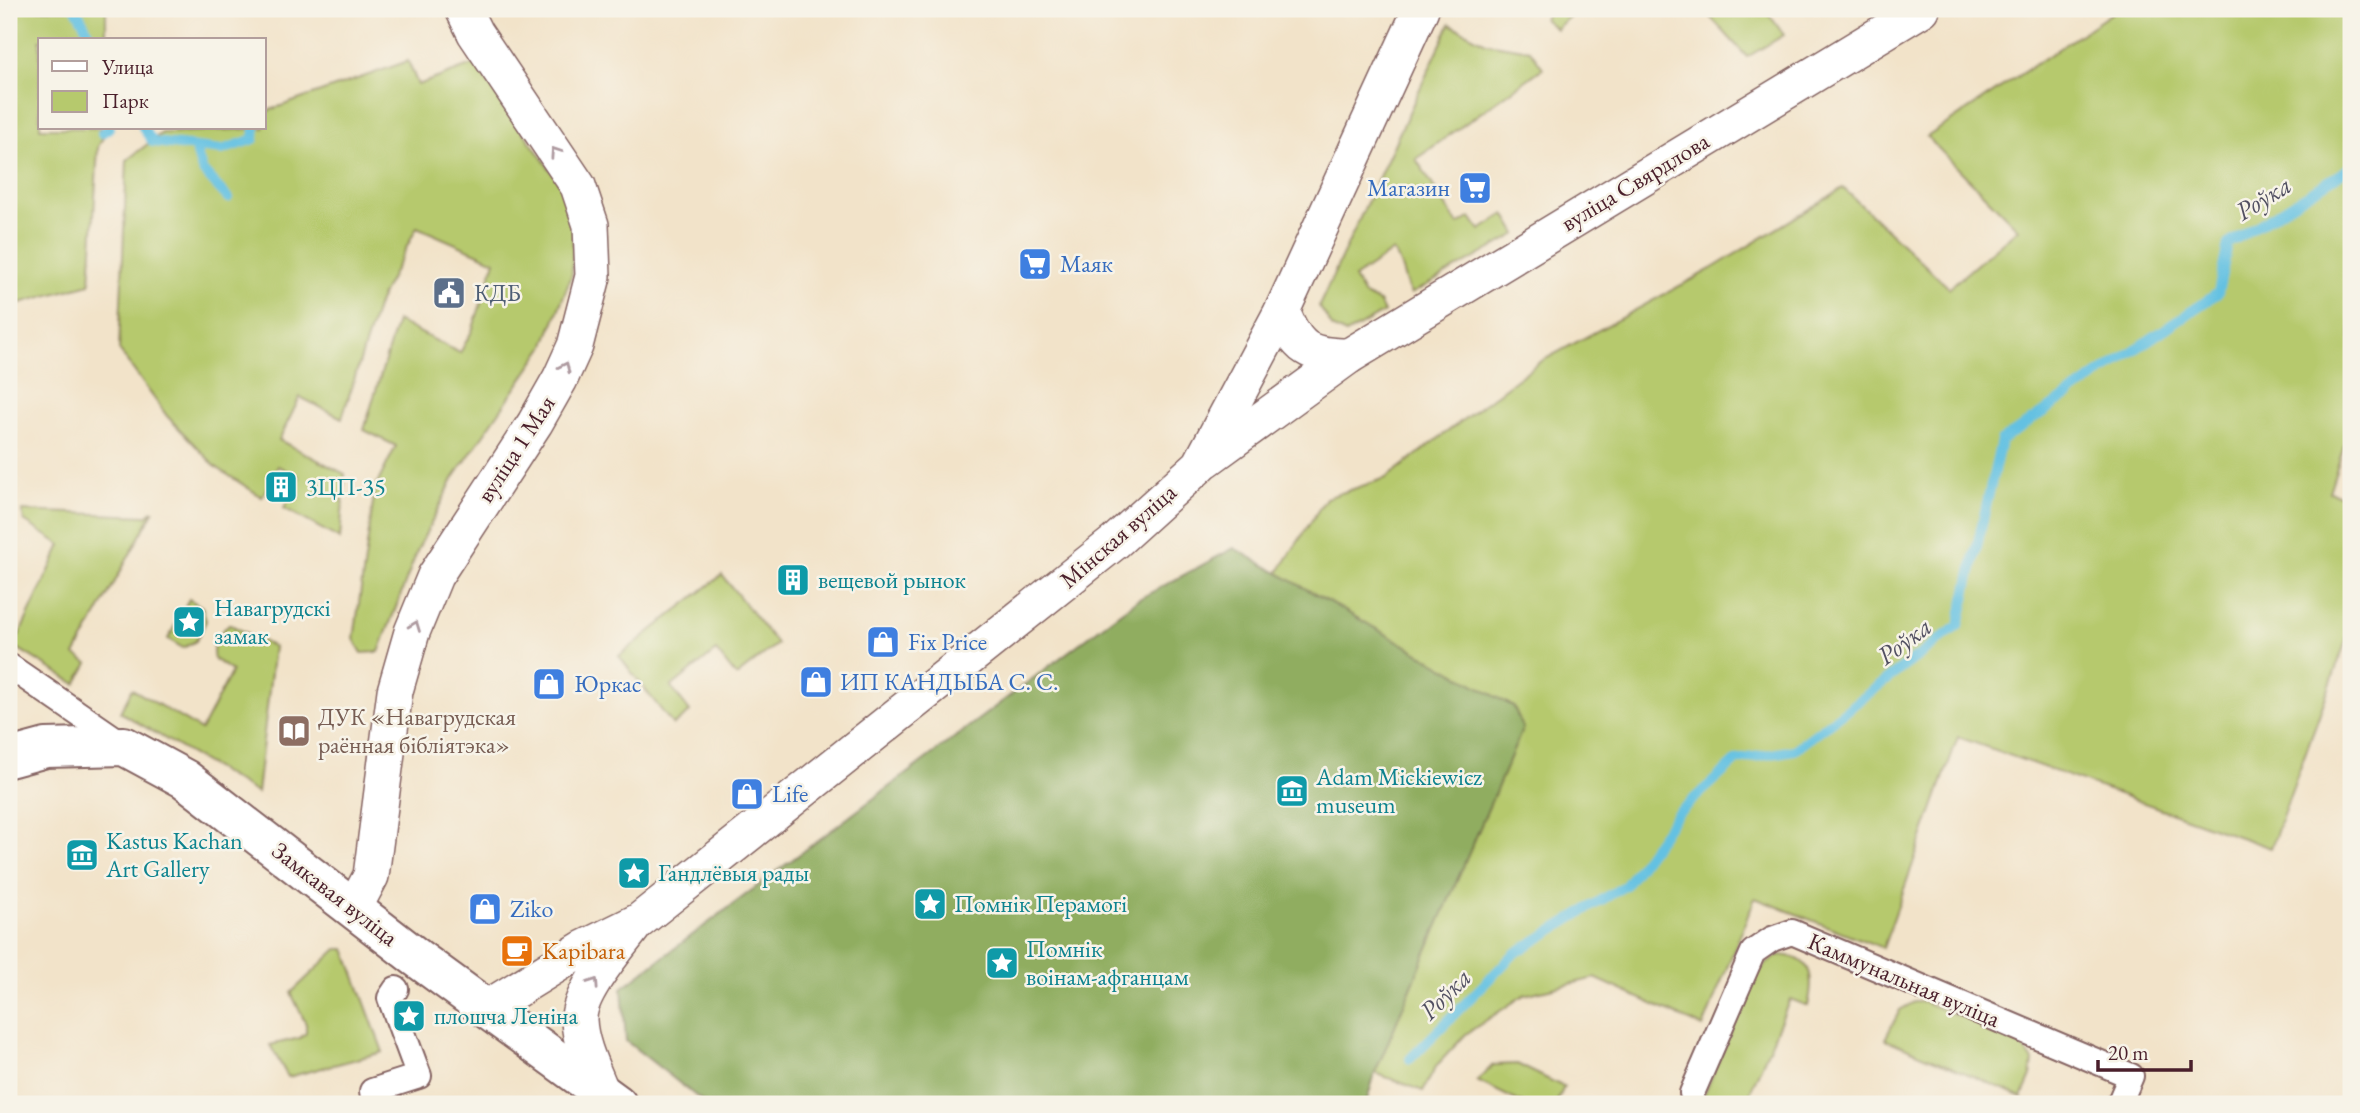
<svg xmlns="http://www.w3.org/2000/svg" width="2360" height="1113" font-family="'EB Garamond',serif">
  <rect width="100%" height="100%" fill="#f7f3e8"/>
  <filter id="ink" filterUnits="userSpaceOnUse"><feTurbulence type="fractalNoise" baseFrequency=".0143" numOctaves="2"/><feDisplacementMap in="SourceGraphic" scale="14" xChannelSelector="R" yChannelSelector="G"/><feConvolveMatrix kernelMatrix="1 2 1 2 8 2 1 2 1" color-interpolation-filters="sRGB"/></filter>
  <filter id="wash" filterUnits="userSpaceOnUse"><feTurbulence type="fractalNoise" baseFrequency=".00686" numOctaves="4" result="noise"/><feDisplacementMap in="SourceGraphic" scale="28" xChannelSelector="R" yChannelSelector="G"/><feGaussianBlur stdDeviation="1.57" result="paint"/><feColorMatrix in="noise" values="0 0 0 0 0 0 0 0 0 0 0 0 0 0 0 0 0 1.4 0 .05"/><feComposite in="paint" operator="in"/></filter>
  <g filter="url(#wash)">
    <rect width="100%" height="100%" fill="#f2e3c9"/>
    <g fill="#b6c96d" stroke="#80744c" stroke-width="2">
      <polygon points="9,9 106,9 106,40 40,40 40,128 108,128 98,147 90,284 9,306"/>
      <polygon points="1549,9 1577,9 1556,29 1544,19"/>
      <polygon points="1703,9 1765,9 1784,35 1747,57"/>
      <polygon points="2118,9 2351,9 2351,424 2329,492 2351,498 2351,627 2271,848 1958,737 1883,948 1755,898 1703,1027 1595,978 1524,995 1466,1034 1437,1065 1423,1091 1375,1073 1421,964 1278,573 1326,498 1386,478 1538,363 1711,269 1843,188 1949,288 2018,229 1927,137"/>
      <path d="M 1450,24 L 1486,43 L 1530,50 L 1543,68 L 1416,159 L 1458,225 L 1471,217 L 1480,230 L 1505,214 L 1517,234 L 1411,294 C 1402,279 1404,265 1393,251 L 1354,278 L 1364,295 L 1379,302 L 1384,312 L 1346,334 L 1333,328 L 1319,306 Z"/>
      <polygon points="408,61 418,85 475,64 566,192 573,227 572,274 544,347 453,479 418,549 379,652 362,653 354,639 375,488 396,446 364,430 397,321 460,353 472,331 495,261 417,227 379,301 342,418 300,397 279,440 345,474 340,539 284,508 299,477 278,466 262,497 216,467 167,416 119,350 127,160 162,133 264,128 264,112"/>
      <polygon points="154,510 75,655 88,663 76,684 14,646 61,545 24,521 22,511 146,516"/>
      <polygon points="722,575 777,644 736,676 716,651 671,687 690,712 673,725 619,656"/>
      <polygon points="189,599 202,607 206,621 196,641 183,648 168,639"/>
      <path d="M 229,624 L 274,647 L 257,793 L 120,712 L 132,689 L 201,730 L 232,671 L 214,659 C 210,643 218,635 229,624 Z"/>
      <polygon points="337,949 345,949 383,1052 288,1077 270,1045 300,1038 306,1033 306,1024 291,993"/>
      <path d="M 1779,955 C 1814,957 1814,978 1808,1006 L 1790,999 L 1745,1104 L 1700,1104 L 1753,980 L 1765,965 Z"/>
      <polygon points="1914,1002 1925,1002 2019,1041 2033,1061 2031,1076 2022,1097 1885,1039 1900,1010"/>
      <polygon points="1517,1064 1564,1087 1556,1104 1524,1104 1477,1081 1493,1065"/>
    </g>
    <polygon fill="#90ad60" stroke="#6d6646" stroke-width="2" points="1234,548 1514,707 1523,728 1421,964 1375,1073 1366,1104 706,1104 626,1041 622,988 1137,600"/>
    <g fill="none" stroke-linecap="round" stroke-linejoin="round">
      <g stroke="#64c1e2" stroke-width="10">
        <polyline points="76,9 93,40"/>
        <polyline points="143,128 153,142 222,150 254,139 255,128"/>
        <polyline points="102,133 109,128"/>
        <polyline points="195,147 202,170 228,198"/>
        <polyline points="1410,1059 1514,954 1626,885 1677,814 1737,760 1794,750 1959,625 2001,441 2218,293 2228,244 2351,167"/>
      </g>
    </g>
  </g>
  <g filter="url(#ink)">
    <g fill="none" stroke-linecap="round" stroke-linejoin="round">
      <defs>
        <g id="street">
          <polyline points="9,666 124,745"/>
          <polyline points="1692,1093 1753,952 1772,939 1792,932 2131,1076 2119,1104"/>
          <polyline points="374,1104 372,1091 419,1076 390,998 396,989"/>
        </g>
        <g id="secondary">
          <path d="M 1282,311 C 1297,349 1308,356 1349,356"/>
          <polyline points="1206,460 1349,356 1922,9"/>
          <polyline points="354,908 371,876 395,691 412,632 435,576 535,423 560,379 575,346 593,276 591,225 578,186 475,33 463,9"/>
          <polyline points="487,1008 584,948 639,921 1115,542 1200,465 1282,311 1421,9"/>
          <path d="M 602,1093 C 593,1070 580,1045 579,1020 C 578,992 618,948 634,926"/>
        </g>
        <polyline id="primary" points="9,758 46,748 124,746 185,779 417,958 617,1104"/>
      </defs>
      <use href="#street" stroke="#856462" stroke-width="28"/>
      <use href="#secondary" stroke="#856462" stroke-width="38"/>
      <use href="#primary" stroke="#856462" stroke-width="42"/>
      <use href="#street" stroke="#fff" stroke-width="24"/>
      <use href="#secondary" stroke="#fff" stroke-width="35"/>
      <use href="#primary" stroke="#fff" stroke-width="38"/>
    </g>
    <defs><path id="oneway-chevron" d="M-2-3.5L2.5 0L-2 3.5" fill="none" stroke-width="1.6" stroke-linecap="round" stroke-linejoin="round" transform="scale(1.75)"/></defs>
    <g stroke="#ae9aa0">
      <use href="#oneway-chevron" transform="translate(555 152) rotate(-124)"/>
      <use href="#oneway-chevron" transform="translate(565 367) rotate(-65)"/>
      <use href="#oneway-chevron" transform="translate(415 626) rotate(-69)"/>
      <use href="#oneway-chevron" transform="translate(594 983) rotate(-56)"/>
    </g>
  </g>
  <defs>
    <symbol id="supermarket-square" viewBox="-11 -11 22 22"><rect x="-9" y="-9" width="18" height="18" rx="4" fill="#3f7fe0" stroke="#f7f3e8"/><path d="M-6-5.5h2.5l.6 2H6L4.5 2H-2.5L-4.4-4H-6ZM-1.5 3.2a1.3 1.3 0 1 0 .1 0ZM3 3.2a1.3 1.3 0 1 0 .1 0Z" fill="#fff"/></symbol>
    <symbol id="civic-square" viewBox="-11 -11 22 22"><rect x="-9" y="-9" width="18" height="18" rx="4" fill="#5c6f8a" stroke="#f7f3e8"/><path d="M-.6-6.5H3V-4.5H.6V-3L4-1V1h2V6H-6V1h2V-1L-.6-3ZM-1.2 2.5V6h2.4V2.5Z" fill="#fff"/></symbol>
    <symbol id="building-square" viewBox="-11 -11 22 22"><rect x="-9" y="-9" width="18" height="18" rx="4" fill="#0f9aa8" stroke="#f7f3e8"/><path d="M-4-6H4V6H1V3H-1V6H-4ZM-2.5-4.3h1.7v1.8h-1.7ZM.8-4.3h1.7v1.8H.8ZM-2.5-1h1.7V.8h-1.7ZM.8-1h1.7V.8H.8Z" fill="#fff"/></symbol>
    <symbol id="sight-square" viewBox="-11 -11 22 22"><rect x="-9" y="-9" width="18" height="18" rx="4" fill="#0f9aa8" stroke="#f7f3e8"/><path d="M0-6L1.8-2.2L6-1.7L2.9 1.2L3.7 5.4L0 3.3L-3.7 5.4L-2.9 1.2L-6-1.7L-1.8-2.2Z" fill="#fff"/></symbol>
    <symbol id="shop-square" viewBox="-11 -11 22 22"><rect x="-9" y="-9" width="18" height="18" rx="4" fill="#3f7fe0" stroke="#f7f3e8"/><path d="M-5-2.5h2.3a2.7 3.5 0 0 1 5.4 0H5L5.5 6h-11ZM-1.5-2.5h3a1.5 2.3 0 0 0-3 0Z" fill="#fff"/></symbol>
    <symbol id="library-square" viewBox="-11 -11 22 22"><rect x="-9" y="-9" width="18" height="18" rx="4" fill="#8d6e63" stroke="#f7f3e8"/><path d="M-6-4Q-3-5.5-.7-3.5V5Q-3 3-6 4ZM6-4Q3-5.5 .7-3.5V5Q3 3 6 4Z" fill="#fff"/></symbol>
    <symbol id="museum-square" viewBox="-11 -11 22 22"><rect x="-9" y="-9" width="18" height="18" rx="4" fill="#0f9aa8" stroke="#f7f3e8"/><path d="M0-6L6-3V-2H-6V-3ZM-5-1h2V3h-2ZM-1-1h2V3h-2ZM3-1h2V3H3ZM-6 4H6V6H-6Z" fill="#fff"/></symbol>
    <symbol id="cafe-square" viewBox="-11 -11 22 22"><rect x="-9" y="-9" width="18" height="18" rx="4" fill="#e8710a" stroke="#f7f3e8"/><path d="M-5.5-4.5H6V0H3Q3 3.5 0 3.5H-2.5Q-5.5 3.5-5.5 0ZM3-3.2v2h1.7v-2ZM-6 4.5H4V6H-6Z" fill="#fff"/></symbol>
  </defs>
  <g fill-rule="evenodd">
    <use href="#supermarket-square" x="1456" y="169" width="38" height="38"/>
    <use href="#supermarket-square" x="1016" y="245" width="38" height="38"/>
    <use href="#civic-square" x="430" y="274" width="38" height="38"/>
    <use href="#building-square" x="262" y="468" width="38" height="38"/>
    <use href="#building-square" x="774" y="561" width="38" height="38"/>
    <use href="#sight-square" x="170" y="603" width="38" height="38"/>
    <use href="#shop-square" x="864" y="623" width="38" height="38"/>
    <use href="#shop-square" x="797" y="663" width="38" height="38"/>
    <use href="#shop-square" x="530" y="665" width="38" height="38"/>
    <use href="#library-square" x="275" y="712" width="38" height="38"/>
    <use href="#museum-square" x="1273" y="772" width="38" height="38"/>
    <use href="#shop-square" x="728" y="775" width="38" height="38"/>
    <use href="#museum-square" x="63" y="836" width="38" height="38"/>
    <use href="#sight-square" x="615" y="854" width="38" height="38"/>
    <use href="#sight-square" x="911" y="885" width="38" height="38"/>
    <use href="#shop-square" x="466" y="890" width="38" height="38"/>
    <use href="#cafe-square" x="498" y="932" width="38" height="38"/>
    <use href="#sight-square" x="983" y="944" width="38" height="38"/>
    <use href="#sight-square" x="390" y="997" width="38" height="38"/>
  </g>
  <g text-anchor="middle" stroke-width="5" stroke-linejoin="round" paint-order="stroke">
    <g font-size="24" fill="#4a1f2b" stroke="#f7f3e8">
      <text transform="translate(1635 182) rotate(-31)" y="8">вуліца Свярдлова</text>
      <text transform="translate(516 449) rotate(-57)" y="8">вуліца 1 Мая</text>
      <text transform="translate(1118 536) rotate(-41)" y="8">Мінская вуліца</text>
      <text transform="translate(335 894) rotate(38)" y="8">Замкавая вуліца</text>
      <text transform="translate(1904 980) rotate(23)" y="8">Каммунальная вуліца</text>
    </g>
    <g font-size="24" fill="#366cbe" stroke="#f7f3e8" text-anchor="start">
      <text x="1450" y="196" text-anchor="end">Магазин</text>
      <text x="1060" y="272">Маяк</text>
      <text x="908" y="650">Fix Price</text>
      <text x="840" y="690">ИП КАНДЫБА С. С.</text>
      <text x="574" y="692">Юркас</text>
      <text x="772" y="802">Life</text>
      <text x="510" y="917">Ziko</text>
    </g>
    <g font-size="24" fill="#4e5e75" stroke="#f7f3e8" text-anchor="start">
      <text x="474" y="301">КДБ</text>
    </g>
    <g font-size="24" fill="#0d838f" stroke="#f7f3e8" text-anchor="start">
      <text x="306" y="495">3ЦП-35</text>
      <text x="818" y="588">вещевой рынок</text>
      <text x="214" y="616">Навагрудскі<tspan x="214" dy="28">замак</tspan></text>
      <text x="1316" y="785">Adam Mickiewicz<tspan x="1316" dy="28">museum</tspan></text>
      <text x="106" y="849">Kastus Kachan<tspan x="106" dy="28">Art Gallery</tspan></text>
      <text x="658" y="881">Гандлёвыя рады</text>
      <text x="954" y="912">Помнік Перамогі</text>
      <text x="1026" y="957">Помнік<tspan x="1026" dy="28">воінам-афганцам</tspan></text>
      <text x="434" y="1024">плошча Леніна</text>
    </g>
    <g font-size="24" fill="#785e54" stroke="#f7f3e8" text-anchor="start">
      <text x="318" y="725">ДУК «Навагрудская<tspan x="318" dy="28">раённая бібліятэка»</tspan></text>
    </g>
    <g font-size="24" fill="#c56008" stroke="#f7f3e8" text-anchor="start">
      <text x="542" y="959">Kapibara</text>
    </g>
    <g font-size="26" font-style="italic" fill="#525062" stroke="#f7f3e8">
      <text transform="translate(2263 198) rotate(-32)" y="9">Роўка</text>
      <text transform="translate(1904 641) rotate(-37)" y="9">Роўка</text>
      <text transform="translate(1445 994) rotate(-45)" y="9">Роўка</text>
    </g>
  </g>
  <rect width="2360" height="1113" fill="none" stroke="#f7f3e8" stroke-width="35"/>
  <rect x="38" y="38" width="228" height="91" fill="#f7f3e8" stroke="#b29e9c" stroke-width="2"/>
  <rect x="52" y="61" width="35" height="10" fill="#ffffff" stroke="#b29e9c" stroke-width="2"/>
  <text x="102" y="74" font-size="21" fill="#4a1f2b">Улица</text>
  <rect x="52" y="91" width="35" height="21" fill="#b6c96d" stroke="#b29e9c" stroke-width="2"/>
  <text x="102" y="108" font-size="21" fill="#4a1f2b">Парк</text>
  <path d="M2098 1060v10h93v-10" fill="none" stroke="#4a1f2b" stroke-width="3.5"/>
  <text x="2108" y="1060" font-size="21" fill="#4a1f2b" stroke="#f7f3e8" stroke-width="5" paint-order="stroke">20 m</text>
</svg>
